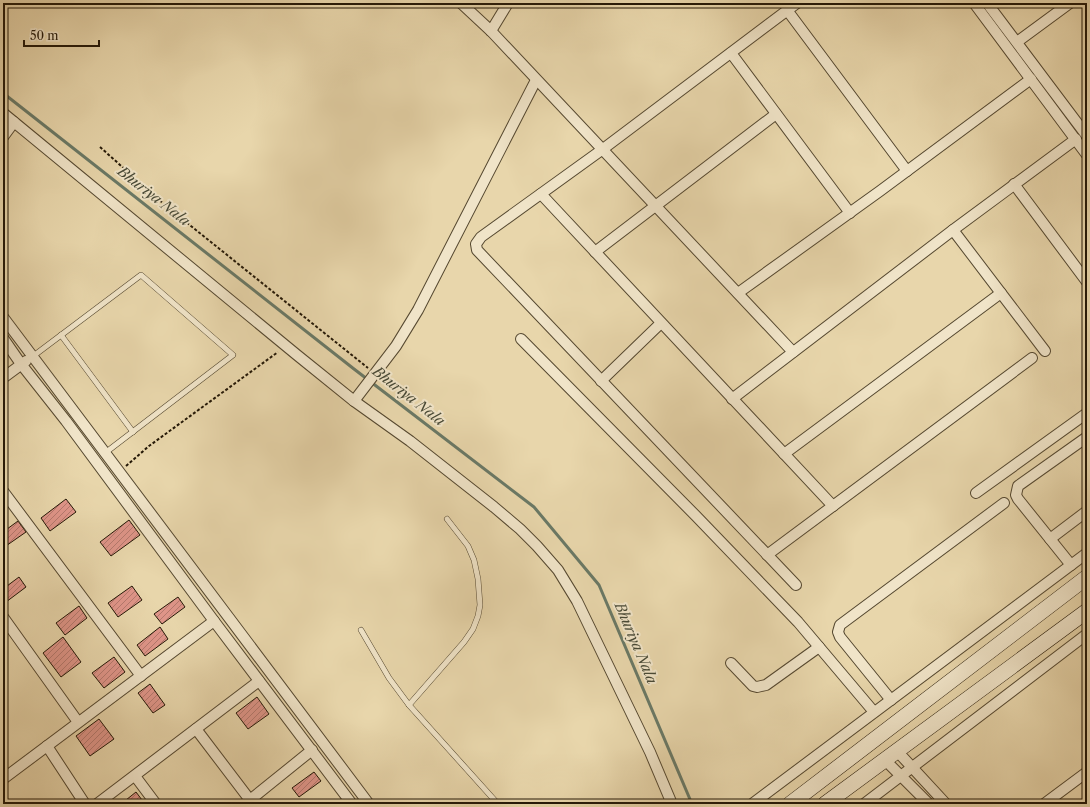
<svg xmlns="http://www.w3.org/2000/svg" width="1090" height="807" font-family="'Libre Caslon Text',serif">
  <defs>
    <pattern id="building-hatch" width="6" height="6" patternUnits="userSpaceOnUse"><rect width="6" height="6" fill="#df9589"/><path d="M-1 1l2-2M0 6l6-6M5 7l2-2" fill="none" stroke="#b5796e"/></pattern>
  </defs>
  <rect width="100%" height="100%" fill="#e8d6ab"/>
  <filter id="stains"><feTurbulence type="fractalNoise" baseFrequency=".005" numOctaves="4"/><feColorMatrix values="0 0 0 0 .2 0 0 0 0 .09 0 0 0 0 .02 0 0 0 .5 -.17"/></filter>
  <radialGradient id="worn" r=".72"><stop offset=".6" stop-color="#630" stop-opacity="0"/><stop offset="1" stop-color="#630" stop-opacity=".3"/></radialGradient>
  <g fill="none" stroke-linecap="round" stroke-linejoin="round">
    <polyline stroke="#6a7966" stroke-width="3" points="3,93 354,369 534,507 599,585 692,804"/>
  </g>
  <g fill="url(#building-hatch)" stroke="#241807">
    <polygon points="66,499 76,512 50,531 41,518"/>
    <polygon points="129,520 140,535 111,556 100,542"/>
    <polygon points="18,521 26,532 3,548 3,532"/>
    <polygon points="19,577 26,587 6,602 3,598 3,589"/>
    <polygon points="132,586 142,600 118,617 108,603"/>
    <polygon points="178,597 185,607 162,624 154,614"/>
    <polygon points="79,606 87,618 65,635 56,623"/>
    <polygon points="160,627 168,639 145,656 137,645"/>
    <polygon points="63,637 81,662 61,677 43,653"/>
    <polygon points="114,657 125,672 104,688 92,673"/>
    <polygon points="150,684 165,705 153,713 138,693"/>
    <polygon points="257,697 269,714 248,729 236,713"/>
    <polygon points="99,719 114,739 90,756 76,736"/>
    <polygon points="314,772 321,781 299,797 292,788"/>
    <polygon points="136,792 145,804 121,804"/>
  </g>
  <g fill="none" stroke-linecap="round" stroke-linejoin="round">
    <defs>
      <g id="lane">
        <polyline points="61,335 133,432"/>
        <polyline points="32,357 141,275 233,355 105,453"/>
        <polyline points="361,630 389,678 409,705 498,804"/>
        <polyline points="409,705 464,642 473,629 478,616 480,605 478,579 474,560 468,546 447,519"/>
      </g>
      <g id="street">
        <polyline points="461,3 491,31 793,352"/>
        <polyline points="974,3 1087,155"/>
        <polyline points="987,3 1087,136"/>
        <polyline points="787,10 907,171"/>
        <polyline points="491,31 508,3"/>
        <polyline points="1017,42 1070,3"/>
        <polyline points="731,53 850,213"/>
        <polyline points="3,113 297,355 354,401 410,441 494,507 520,529 537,546 558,570 577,601 650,752 672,804"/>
        <polyline points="3,137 14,122"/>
        <polyline points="1014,184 1087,282"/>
        <polyline points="541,194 833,506"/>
        <polyline points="953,230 1045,351"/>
        <polyline points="595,252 776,114"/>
        <polyline points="738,293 880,191 1031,79"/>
        <polyline points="3,317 369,804"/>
        <polyline points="3,338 21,364 66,421 214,621 352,804"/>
        <polyline points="521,339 696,516 798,622 874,712"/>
        <polyline points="3,378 26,361"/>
        <polyline points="601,381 661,323"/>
        <polyline points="732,399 953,230 1076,139"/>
        <polyline points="354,401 396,346 418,310 536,80"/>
        <polyline points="784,454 1001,293"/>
        <polyline points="3,491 141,676"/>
        <polyline points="976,493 1087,413"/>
        <polyline points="1050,539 1087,511"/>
        <polyline points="767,555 1032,358"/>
        <polyline points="1071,565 1018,499 1016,495 1018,486 1087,437"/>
        <polyline points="796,585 477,250 476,244 481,237 603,149 797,3"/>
        <polyline points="3,617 78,722"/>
        <polyline points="731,663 753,686 757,687 766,685 819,647"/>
        <polyline points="891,700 840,637 838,632 840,625 1004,503"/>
        <polyline points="196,729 253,804"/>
        <polyline points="47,746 85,804"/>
        <polyline points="897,751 946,804"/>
        <polyline points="885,760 929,804"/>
        <polyline points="135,776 156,804"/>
        <polyline points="3,779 214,621"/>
        <polyline points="250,800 312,750"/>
        <polyline points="97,804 259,681"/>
        <polyline points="752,804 1087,553"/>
        <polyline points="864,804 1087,634"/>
        <polyline points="1044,804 1087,772"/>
      </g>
      <g id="secondary">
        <polyline points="790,804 1087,577"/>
        <polyline points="825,804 1087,611"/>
      </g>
    </defs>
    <use href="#lane" stroke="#554830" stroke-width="6"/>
    <use href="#street" stroke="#554830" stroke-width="12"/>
    <use href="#secondary" stroke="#241807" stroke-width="16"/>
    <g stroke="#241807" stroke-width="2" stroke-dasharray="3 2" stroke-linecap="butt">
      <polyline points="100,147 166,206 368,368"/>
      <polyline points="126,466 149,446 278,352"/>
    </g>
    <use href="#lane" stroke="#f0e4c8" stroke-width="5"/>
    <use href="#street" stroke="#f0e4c8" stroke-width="10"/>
    <use href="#secondary" stroke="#f0e4c8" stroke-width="15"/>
  </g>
  <g text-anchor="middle" stroke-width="4" stroke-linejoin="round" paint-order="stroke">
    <g font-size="14" font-style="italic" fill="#474936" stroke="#f0e4c8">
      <text transform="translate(154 196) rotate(38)" y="5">Bhuriya Nala</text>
      <text transform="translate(409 396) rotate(38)" y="5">Bhuriya Nala</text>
      <text transform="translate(636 643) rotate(67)" y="5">Bhuriya Nala</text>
    </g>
  </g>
  <rect width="1090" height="807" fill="none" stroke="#e8d6ab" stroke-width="16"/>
  <rect x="4" y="4" width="1082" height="799" fill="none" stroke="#241807" stroke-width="2"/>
  <rect x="8" y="8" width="1074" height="791" fill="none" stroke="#241807"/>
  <path d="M24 40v6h75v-6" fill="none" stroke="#241807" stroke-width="2"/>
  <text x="30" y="40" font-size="12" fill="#241807" stroke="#f0e4c8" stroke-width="3" paint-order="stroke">50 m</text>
  <rect width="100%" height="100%" filter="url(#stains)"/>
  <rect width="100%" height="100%" fill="url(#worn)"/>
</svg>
